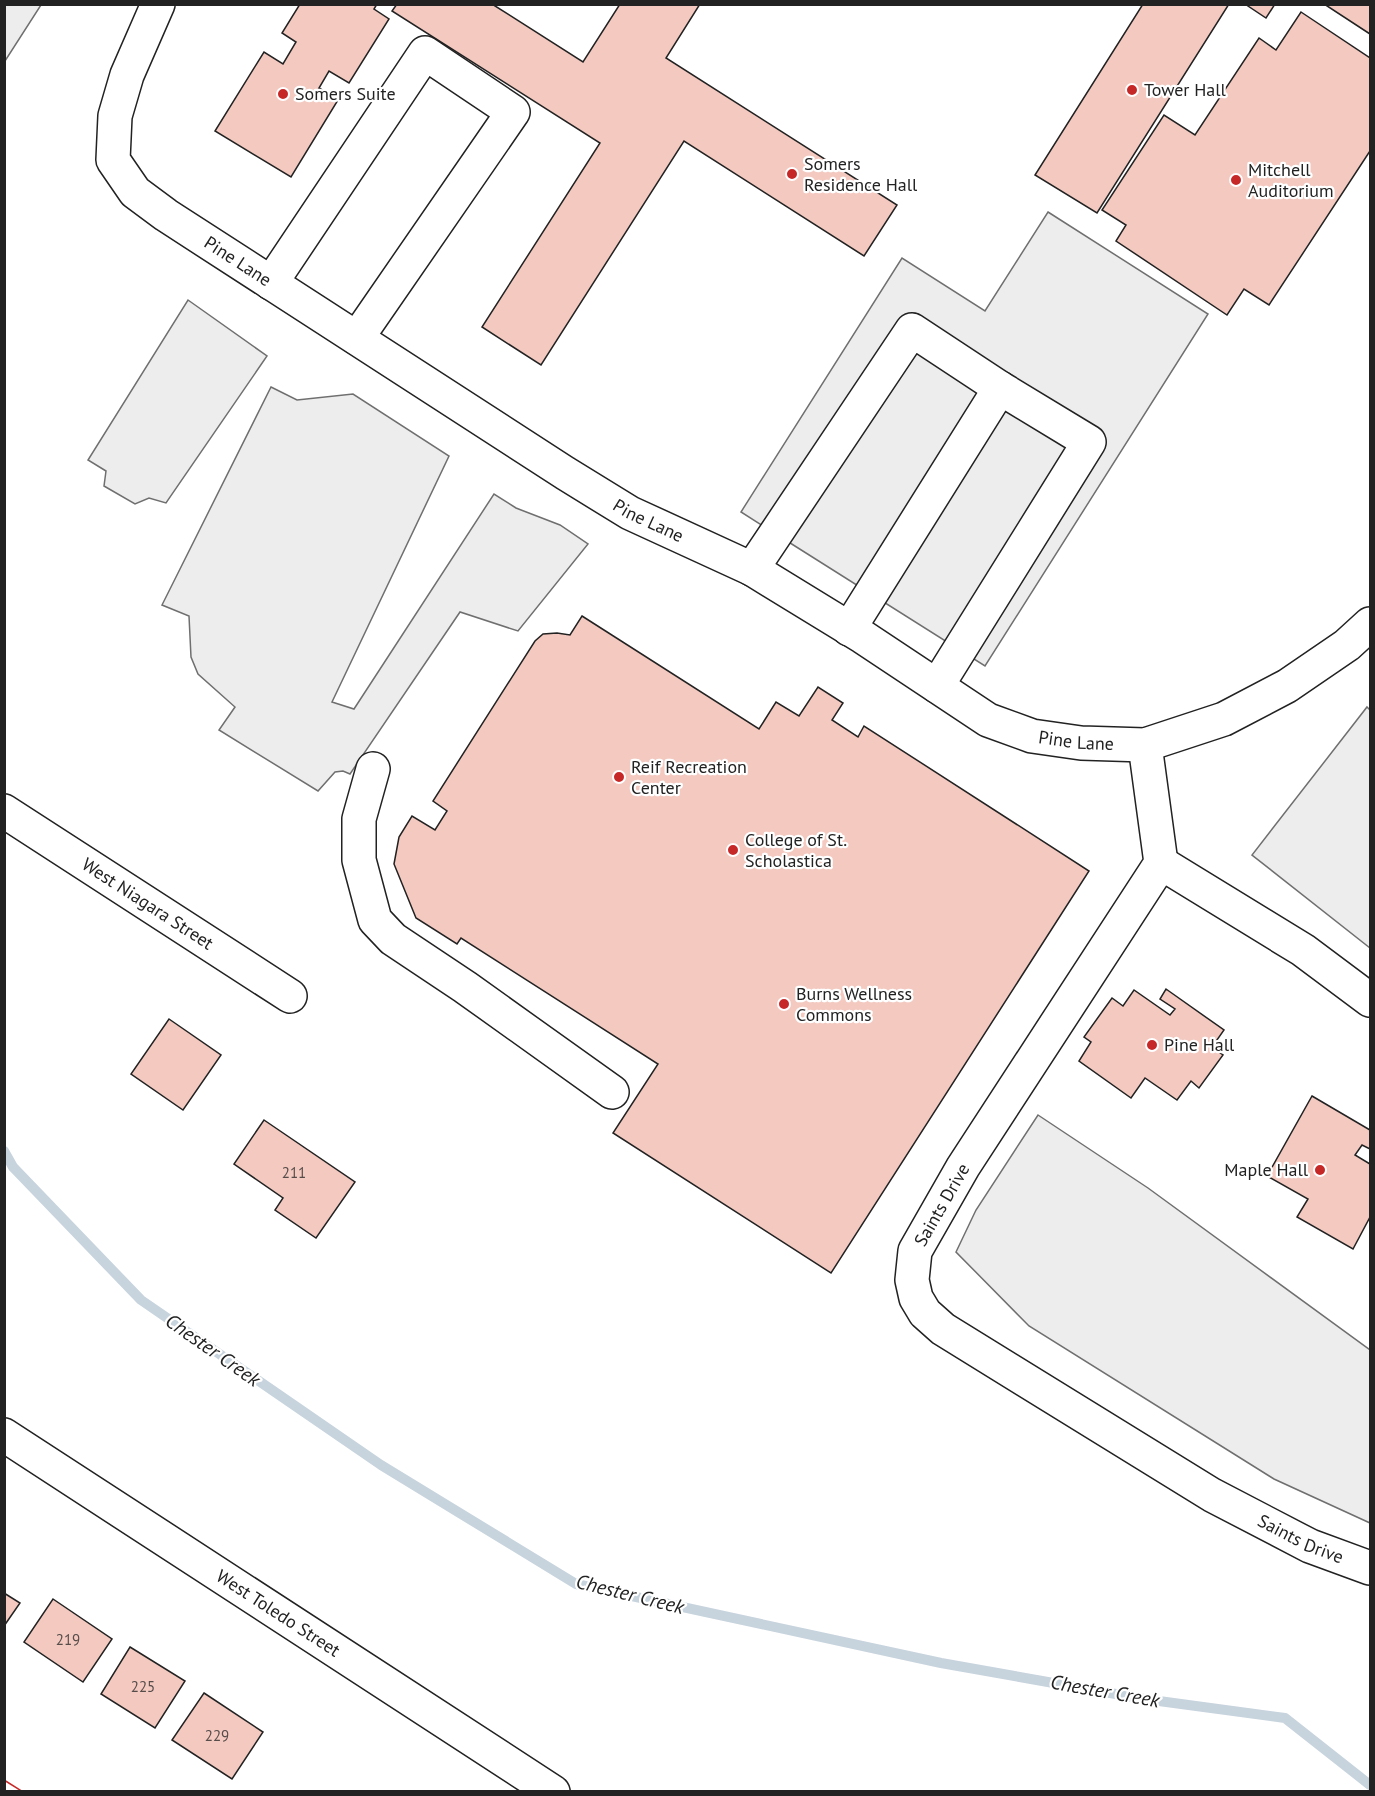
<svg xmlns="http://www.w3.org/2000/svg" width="1375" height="1796" font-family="'PT Sans',sans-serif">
  <rect width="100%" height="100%" fill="#fff"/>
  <g fill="#ededed" stroke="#6f6f6f" stroke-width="1.5">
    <polygon points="5,4 41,5 5,61 4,5"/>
    <polygon points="1048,212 1208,314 985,666 741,512 902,258 985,311"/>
    <polygon points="188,300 267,356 166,503 149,498 135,504 104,486 106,471 88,460"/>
    <polygon points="271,387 297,400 353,394 449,456 332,702 354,709 494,494 516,508 560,525 588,544 518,631 460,612 350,774 343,771 335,772 318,791 219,730 235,707 198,674 191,657 189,616 162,605"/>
    <polygon points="1367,707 1370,710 1370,948 1252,855"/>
    <polygon points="1038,1115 1148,1188 1370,1350 1370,1523 1274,1479 1029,1326 956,1252 976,1210"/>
  </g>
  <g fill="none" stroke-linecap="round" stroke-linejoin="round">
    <polyline stroke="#c7d3dd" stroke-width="10" points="4,1151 13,1167 141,1300 381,1465 576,1584 941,1663 1144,1699 1285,1718 1370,1785"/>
  </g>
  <g fill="#f3c9c0" stroke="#222" stroke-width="1.5">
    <polygon points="300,4 377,4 374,9 389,19 349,83 329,71 319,88 338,100 291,177 215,131 264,52 283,64 296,42 282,33"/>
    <polygon points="397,4 492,4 583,62 620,4 700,4 666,58 897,205 864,256 684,141 541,365 482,327 600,143 392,11"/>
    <polygon points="1143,4 1229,4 1097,213 1035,175"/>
    <polygon points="1245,4 1275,4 1266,18"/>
    <polygon points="1324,4 1370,4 1370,34"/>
    <polygon points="1301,12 1370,58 1370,151 1269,305 1244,289 1227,315 1116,241 1126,225 1102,210 1164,115 1195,135 1259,38 1276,50"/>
    <polygon points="582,616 759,729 776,702 799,716 818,687 843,703 832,720 858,737 864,726 1089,871 831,1273 613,1133 658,1064 461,938 457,944 416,918 394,864 399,837 412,816 435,830 447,811 433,801 535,641 543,634 557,633 570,635"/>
    <polygon points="1166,989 1224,1030 1212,1047 1223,1055 1199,1088 1191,1081 1177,1100 1145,1078 1131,1098 1079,1061 1091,1042 1084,1037 1112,998 1123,1006 1134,990 1170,1015 1175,1009 1160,999"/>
    <polygon points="169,1019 221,1055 183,1110 131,1074"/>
    <polygon points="1312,1096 1370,1130 1370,1149 1362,1145 1355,1155 1370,1164 1370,1217 1353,1249 1297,1217 1308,1199 1267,1176"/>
    <polygon points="264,1120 355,1182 316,1238 275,1210 283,1198 234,1164"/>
    <polygon points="4,1593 20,1603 4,1626"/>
    <polygon points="53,1599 112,1639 83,1682 24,1642"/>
    <polygon points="130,1647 185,1681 155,1728 101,1694"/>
    <polygon points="204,1693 263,1732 232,1779 172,1740"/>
  </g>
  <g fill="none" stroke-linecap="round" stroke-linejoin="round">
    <defs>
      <g id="minor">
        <path id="s1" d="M 158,4 L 127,75 L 115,116 L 113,160 L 135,192 L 166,215 L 565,473 L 630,513 L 752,569 L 863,637 L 988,720 L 1032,736 L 1081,743 L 1145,745 L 1224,719 L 1287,686 L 1347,645 L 1370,624"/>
        <polyline points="271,283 425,53 513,112 357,338"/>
        <polyline points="752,569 912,330 1000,388 1089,442 937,686"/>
        <polyline points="849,629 1000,388"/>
        <path id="s2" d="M 1145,745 L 1161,863 L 963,1167 L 915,1251 L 912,1280 L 916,1298 L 925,1313 L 943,1329 L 1212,1495 L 1310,1546 L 1370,1568"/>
        <polyline points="373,769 359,819 359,860 375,920 393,939 465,987 612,1092"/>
        <path id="s3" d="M 4,811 L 290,996"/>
        <polyline points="1161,863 1303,950 1370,1000"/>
        <path id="s4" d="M 4,1435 L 553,1792"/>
      </g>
    </defs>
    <use href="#minor" stroke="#222" stroke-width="36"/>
    <use href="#minor" stroke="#fff" stroke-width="33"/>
    <polyline stroke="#c62828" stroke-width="1.5" stroke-dasharray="21 4.5 3 4.5" stroke-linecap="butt" points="4,1780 23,1792"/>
  </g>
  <g fill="#c62828" stroke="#fff" stroke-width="2">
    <circle cx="1132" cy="90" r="6"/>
    <circle cx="283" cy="94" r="6"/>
    <circle cx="792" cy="174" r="6"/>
    <circle cx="1236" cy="180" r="6"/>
    <circle cx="619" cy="777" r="6"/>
    <circle cx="733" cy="850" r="6"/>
    <circle cx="784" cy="1004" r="6"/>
    <circle cx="1152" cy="1045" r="6"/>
    <circle cx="1320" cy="1170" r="6"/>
  </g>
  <g text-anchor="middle" stroke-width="4.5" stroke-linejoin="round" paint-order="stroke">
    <g font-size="15" fill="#564c4a">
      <text x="294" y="1178">211</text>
      <text x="68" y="1645">219</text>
      <text x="143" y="1692">225</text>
      <text x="217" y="1741">229</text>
    </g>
    <g font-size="18" fill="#222" stroke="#fff" text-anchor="start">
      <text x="1144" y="96">Tower Hall</text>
      <text x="295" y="100">Somers Suite</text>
      <text x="804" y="170">Somers<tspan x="804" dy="21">Residence Hall</tspan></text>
      <text x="1248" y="176">Mitchell<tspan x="1248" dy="21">Auditorium</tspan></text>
      <text x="631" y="773">Reif Recreation<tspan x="631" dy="21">Center</tspan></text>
      <text x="745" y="846">College of St.<tspan x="745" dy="21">Scholastica</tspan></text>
      <text x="796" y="1000">Burns Wellness<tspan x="796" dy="21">Commons</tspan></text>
      <text x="1164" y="1051">Pine Hall</text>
      <text x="1308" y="1176" text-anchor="end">Maple Hall</text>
    </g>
    <g font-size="18" fill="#222" stroke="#fff">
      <text dy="6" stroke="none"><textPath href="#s1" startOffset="327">Pine Lane</textPath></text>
      <text dy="6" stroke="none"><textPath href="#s1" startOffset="813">Pine Lane</textPath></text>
      <text dy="6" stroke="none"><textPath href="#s1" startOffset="1299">Pine Lane</textPath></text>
      <text dy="6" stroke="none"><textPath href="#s3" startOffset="171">West Niagara Street</textPath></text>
      <text transform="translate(942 1205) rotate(-60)" y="6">Saints Drive</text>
      <text dy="6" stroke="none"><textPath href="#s2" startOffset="1083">Saints Drive</textPath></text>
      <text dy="6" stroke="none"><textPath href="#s4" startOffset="327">West Toledo Street</textPath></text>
    </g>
    <g font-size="20" font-style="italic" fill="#222" stroke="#fff">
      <text transform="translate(213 1350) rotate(35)" y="7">Chester Creek</text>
      <text transform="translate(630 1594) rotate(14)" y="7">Chester Creek</text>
      <text transform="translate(1105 1691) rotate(10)" y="7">Chester Creek</text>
    </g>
  </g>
  <rect width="1375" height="1796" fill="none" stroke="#222222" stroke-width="12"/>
</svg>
